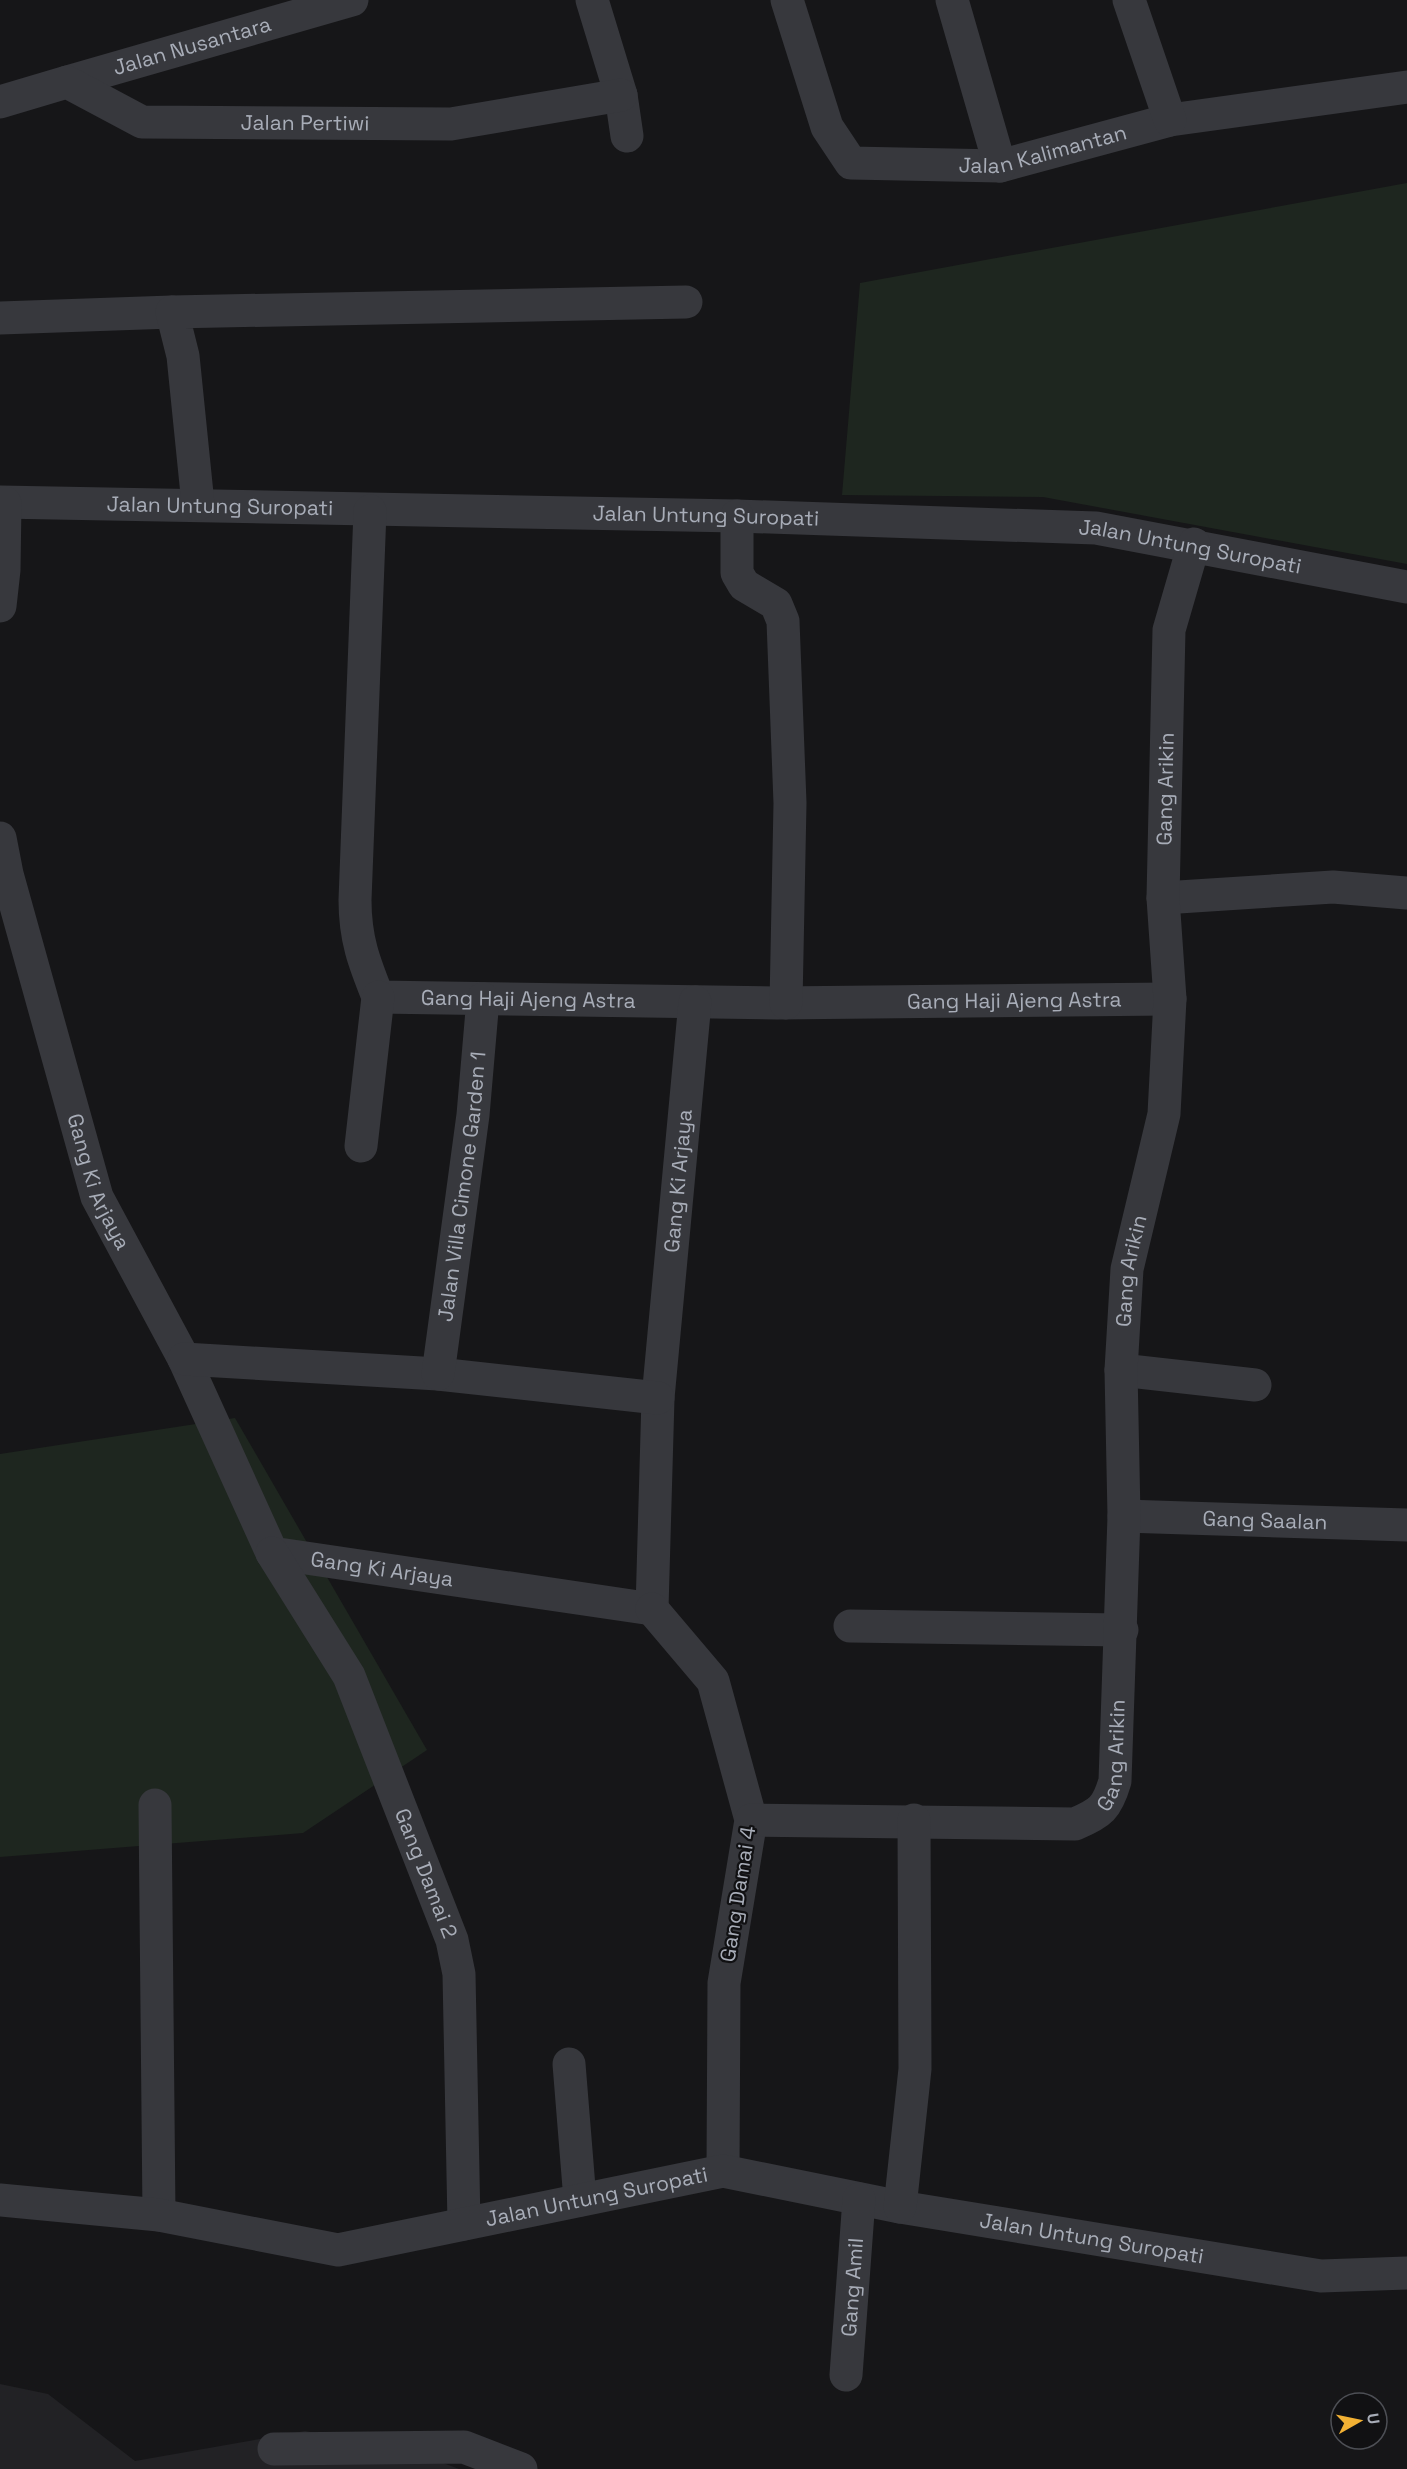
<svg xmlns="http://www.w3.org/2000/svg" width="1407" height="2469" font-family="'Space Grotesk',sans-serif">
  <rect width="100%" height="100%" fill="#161618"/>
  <polygon fill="#222225" points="0,2384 48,2394 135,2461 305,2431 414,2452 459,2469 0,2469"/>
  <g fill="#1e261f">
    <polygon points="1407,183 1407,564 1043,497 842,495 860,283"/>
    <polygon points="235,1418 427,1750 303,1833 0,1857 0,1454"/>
  </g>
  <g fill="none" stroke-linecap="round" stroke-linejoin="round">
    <g stroke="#37383d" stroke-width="33">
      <polyline points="592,0 621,95 627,136"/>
      <path id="s1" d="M 787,0 L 827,127 L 851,163 L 1000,166 L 1170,120 L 1407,87"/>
      <polyline points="952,0 1000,166"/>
      <polyline points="1129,0 1170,120"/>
      <path id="s2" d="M 67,82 L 352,0"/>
      <path id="s3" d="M 0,102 L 67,82 L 142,122 L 451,124 L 621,95"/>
      <polyline points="0,318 172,312"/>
      <path id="s4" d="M 0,502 L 737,516 L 1096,528 L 1407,587"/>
      <polyline points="198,504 183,356 172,312 686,302"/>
      <path id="s5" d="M 370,511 L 355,900 C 355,939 364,962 378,997 L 777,1003 L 1170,999"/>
      <polyline points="737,516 737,573 744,585 776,604 783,621 790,803 786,1003"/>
      <polyline points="0,606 4,570 5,503"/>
      <path id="s6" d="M 0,838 L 7,874 L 97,1197 L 184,1359 L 272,1553 L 652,1609 L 658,1398 L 695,1002"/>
      <polyline points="1163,898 1333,887 1407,893"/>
      <polyline points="361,1146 378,997"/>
      <polyline points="184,1359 438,1374 658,1398"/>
      <polyline points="1121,1370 1255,1385"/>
      <path id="s7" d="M 438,1374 L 473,1115 L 483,999"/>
      <path id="s8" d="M 1124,1516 L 1407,1525"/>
      <path id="s9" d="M 272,1553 L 349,1676 L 452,1940 L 459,1974 L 464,2224"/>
      <polyline points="652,1609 713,1681 751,1820 724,1983 723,2171"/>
      <polyline points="850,1626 1122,1630"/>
      <polyline points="155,1805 159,2215"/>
      <path id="s10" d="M 751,1820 L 1075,1824 C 1101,1813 1107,1808 1115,1781 L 1124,1516 L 1121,1370 L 1127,1269 L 1164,1114 L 1170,999 L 1163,898 L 1169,630 L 1194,544"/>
      <polyline points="569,2064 580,2200"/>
      <path id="s11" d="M 0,2200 L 159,2215 L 338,2250 L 723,2171 L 900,2207 L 1321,2276 L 1407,2273"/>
      <polyline points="900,2207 915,2069 914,1820"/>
      <path id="s12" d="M 846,2375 L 859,2199"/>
      <polyline points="274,2449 464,2447 521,2469"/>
    </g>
  </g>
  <g text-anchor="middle" stroke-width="4.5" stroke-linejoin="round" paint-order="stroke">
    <g font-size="21" fill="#a8adb8" stroke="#111113">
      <text dy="7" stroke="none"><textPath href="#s2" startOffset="130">Jalan Nusantara</textPath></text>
      <text dy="7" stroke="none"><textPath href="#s3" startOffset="318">Jalan Pertiwi</textPath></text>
      <text dy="7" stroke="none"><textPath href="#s1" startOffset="370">Jalan Kalimantan</textPath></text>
      <text dy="7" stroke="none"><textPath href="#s4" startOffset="220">Jalan Untung Suropati</textPath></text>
      <text dy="7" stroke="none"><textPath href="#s4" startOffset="706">Jalan Untung Suropati</textPath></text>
      <text dy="7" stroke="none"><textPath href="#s4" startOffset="1192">Jalan Untung Suropati</textPath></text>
      <text dy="7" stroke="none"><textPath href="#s10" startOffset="1383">Gang Arikin</textPath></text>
      <text dy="7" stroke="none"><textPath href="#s5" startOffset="640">Gang Haji Ajeng Astra</textPath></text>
      <text dy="7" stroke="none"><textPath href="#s5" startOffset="1126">Gang Haji Ajeng Astra</textPath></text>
      <text dy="7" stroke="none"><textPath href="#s6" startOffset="1582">Gang Ki Arjaya</textPath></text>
      <text dy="7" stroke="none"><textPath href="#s6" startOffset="358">Gang Ki Arjaya</textPath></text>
      <text dy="7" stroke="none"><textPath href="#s7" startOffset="189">Jalan Villa Cimone Garden 1</textPath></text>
      <text dy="7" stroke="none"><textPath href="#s10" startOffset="897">Gang Arikin</textPath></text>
      <text dy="7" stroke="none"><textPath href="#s8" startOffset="141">Gang Saalan</textPath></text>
      <text dy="7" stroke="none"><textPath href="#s6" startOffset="880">Gang Ki Arjaya</textPath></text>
      <text dy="7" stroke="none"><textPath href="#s10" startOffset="411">Gang Arikin</textPath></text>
      <text dy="7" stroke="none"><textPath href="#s9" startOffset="357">Gang Damai 2</textPath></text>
      <text transform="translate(738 1894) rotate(-81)" y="7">Gang Damai 4</text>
      <text dy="7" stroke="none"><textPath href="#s11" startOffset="606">Jalan Untung Suropati</textPath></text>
      <text dy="7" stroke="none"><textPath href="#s11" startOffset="1110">Jalan Untung Suropati</textPath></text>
      <text dy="7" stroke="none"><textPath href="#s12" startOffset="88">Gang Amil</textPath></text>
    </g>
  </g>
  <g transform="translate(1359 2421) rotate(81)"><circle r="28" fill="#111113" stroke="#4d4f55" stroke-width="1.5"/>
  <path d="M0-4.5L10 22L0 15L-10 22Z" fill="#f2b134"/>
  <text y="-9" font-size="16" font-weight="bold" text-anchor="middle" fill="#a8adb8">U</text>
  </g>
</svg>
